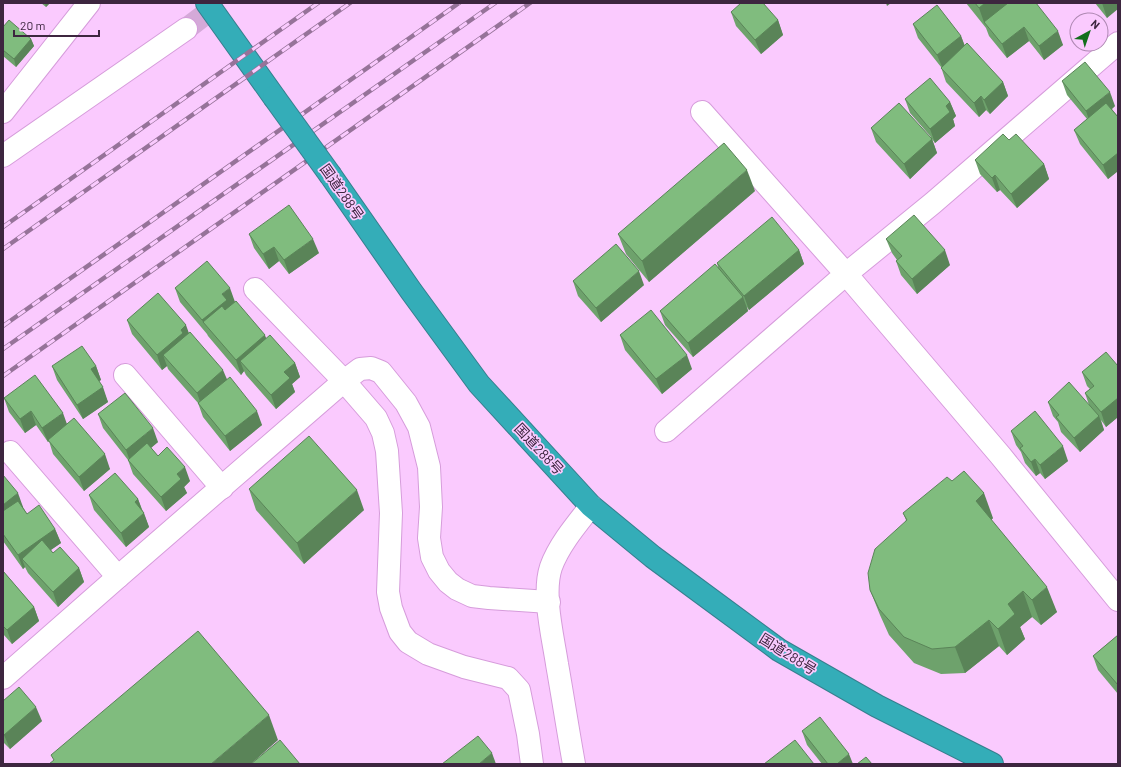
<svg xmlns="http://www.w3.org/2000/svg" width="1121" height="767" font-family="Barlow,'Noto Sans JP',sans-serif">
  <rect width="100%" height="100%" fill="#facafe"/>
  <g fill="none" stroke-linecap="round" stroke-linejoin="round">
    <polyline stroke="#d4a9d8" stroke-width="22" stroke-dasharray="22 11" stroke-linecap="butt" points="186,29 220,3"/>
    <defs>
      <g id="minor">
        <polyline points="1118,43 933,203 846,274 1000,455 1118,600"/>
        <polyline points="3,112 89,3"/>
        <polyline points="3,156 186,29"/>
        <polyline points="125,375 222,488"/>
        <polyline points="666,431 846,274 702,112"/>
        <polyline points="10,452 118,577"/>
        <polyline points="3,678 118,577 344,381 255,289"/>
        <polyline points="532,764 528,734 519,690 508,678 464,667 428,654 408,642 400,632 391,608 388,592 391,513 387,451 383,433 376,418 344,381 360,369 371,368 381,372 406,403 419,427 429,467 431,507 429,538 432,557 439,571 448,582 457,589 472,596 489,598 549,602"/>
        <path d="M 574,764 C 568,731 563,698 557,664 C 553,637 542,594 551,567 C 559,545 576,525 591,506"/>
      </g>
      <g id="highway">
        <polyline points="207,3 274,97"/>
        <polyline points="331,176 411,291 479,384 591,506 653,557 779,650 877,706 992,764"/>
      </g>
    </defs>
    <use href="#minor" stroke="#d69cdb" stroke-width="24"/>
    <use href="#highway" stroke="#377e8e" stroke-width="24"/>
    <use href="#minor" stroke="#fff" stroke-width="22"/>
    <use href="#highway" stroke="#34adb8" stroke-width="22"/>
    <defs>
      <g id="rail">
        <polyline points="3,227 318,3"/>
        <polyline points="3,249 350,3"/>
        <polyline points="3,326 459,3"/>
        <polyline points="3,349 495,3"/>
        <polyline points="3,376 530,3"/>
      </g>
    </defs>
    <use href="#rail" stroke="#967399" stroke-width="4.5"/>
    <use href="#rail" stroke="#facafe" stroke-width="3" stroke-dasharray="9" stroke-linecap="butt"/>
    <defs>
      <polyline id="highway-bridge" points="274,97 331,176"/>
    </defs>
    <use href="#highway-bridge" stroke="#377e8e" stroke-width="24" stroke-linecap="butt"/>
    <use href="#highway-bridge" stroke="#34adb8" stroke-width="22"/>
  </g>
  <g fill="#6ea26c">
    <polygon points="41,3 50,3 46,7"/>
    <polygon points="966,3 1036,3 1063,45 1044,60 1029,41 1007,58 989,36 986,28"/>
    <polygon points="1095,3 1118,3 1107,18"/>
    <polygon points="731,12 778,20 783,35 761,54 736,26"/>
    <polygon points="913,24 961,36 965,46 1003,82 1008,96 990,114 986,110 979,117 946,82 941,67 918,38"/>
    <polygon points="3,27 31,39 34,46 16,67 3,56"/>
    <polygon points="1062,81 1115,106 1112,109 1118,117 1118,171 1108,179 1080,144 1074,130 1087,119 1067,95"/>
    <polygon points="905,99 950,102 956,116 953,119 955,126 935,143 932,139 937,153 910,179 876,142 871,128 931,137 910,113"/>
    <polygon points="1009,140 1044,164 1049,179 1017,208 1000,190 997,192 980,174 975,160"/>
    <polygon points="755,191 649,282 626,254 618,234"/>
    <polygon points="249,234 319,253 289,274 279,261 269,269 254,248"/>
    <polygon points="886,239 950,265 917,294 901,275 896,261 897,260 892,253"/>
    <polygon points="799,250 804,264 749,310 747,307 748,311 693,357 665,325 660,311 718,267 717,263"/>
    <polygon points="573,281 644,285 601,322 578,296"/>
    <polygon points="175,288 235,302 266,338 295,363 300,377 292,384 295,392 276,409 246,375 244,371 241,375 208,336 207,334 180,302"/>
    <polygon points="127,320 189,333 227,380 262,425 230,451 203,417 198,403 168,369 167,366 162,370 132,334"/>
    <polygon points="620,335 692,369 662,394 625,350"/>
    <polygon points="52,366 96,366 101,380 99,381 108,402 83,419 57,380"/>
    <polygon points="1118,366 1118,417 1106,427 1101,420 1104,430 1080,452 1061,432 1058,422 1053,416 1048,402 1089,405 1085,393 1090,389 1087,386 1082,372"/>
    <polygon points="4,398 67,424 110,469 84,491 53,454 49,441 48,442 36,425 25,433 9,412"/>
    <polygon points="98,414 158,442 151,448 158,456 190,481 184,487 187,493 166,511 133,474 128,460 103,428"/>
    <polygon points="1011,431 1068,461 1045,479 1040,473 1036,476 1025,463 1021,452 1016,445"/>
    <polygon points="3,475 23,507 27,514 55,529 61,543 51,550 53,553 79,568 84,582 58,607 28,573 25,567 23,569 3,541"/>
    <polygon points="249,489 364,510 304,564 256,510"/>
    <polygon points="89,495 138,499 149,527 126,547 94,510"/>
    <polygon points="903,513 993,518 991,520 1057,612 1041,625 1032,617 1020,627 1025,639 1007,655 999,646 965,673 941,674 914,663 889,635 880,615 870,590 906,520"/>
    <polygon points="3,571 34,607 39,621 12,644 3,634"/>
    <polygon points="1118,635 1118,694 1098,670 1093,656"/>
    <polygon points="3,701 42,721 10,749 3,742"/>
    <polygon points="802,731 853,764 822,764 807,745"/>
  </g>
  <g fill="#5a8458">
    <polygon points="45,3 50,3 46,7"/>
    <polygon points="886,3 891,3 887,6"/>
    <polygon points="985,3 1014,3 984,22 986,28 979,8"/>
    <polygon points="1102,3 1118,3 1118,9 1107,18"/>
    <polygon points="778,20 783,35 761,54 755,40"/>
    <polygon points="1024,27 1029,41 1007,58 1002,44"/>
    <polygon points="1058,31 1063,45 1044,60 1039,46"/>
    <polygon points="961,36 966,50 943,69 937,55"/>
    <polygon points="31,39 34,46 16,67 14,59"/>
    <polygon points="1003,82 1008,96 990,114 984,100"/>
    <polygon points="1110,92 1115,106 1091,126 1086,111"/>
    <polygon points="981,96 986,110 979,117 974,103"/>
    <polygon points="950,102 956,116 953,119 955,126 935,143 930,129 946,106"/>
    <polygon points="932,139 937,153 910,179 904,164"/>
    <polygon points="1118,153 1118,171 1108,179 1103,165"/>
    <polygon points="1044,164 1049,179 1017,208 1011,194"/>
    <polygon points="747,170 755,191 649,282 642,261"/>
    <polygon points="995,175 1000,190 997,192 992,178"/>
    <polygon points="313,239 319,253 289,274 284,260"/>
    <polygon points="274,247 279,261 269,269 263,254"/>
    <polygon points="799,250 804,264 749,310 744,296"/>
    <polygon points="945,250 950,265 917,294 912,279"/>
    <polygon points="639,271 644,285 601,322 596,308"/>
    <polygon points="230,288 235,302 232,314 203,322 202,320 222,294"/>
    <polygon points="743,297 748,311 693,357 688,343"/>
    <polygon points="186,325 191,339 163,355 167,366 162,370 157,355 181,330"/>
    <polygon points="265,335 270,350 240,361 244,371 241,375 236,360"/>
    <polygon points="687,355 692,369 662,394 656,379"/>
    <polygon points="295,363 300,377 292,384 295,392 276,409 271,395 284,372"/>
    <polygon points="96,366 101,380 96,383 91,369"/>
    <polygon points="223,370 229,384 202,407 197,393"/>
    <polygon points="103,387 108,402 83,419 77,405"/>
    <polygon points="1118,398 1118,417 1106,427 1101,412"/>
    <polygon points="31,411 36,425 25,433 20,419"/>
    <polygon points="257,411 262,425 230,451 225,436"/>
    <polygon points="63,413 68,427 48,440 49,441 48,442 42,428"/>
    <polygon points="1099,416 1104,430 1080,452 1074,438"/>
    <polygon points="153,428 158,442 131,464 126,450"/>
    <polygon points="1063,446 1068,461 1045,479 1040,465"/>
    <polygon points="105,454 110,469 84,491 79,477"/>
    <polygon points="1035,459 1040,473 1036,476 1031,462"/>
    <polygon points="185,467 190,481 184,487 187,493 166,511 161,497 177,474"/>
    <polygon points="357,490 364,510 304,564 297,543"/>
    <polygon points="18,493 23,507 3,523 3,505"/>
    <polygon points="984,493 993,518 985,527 976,501"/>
    <polygon points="138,499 143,513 135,502"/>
    <polygon points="144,513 149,527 126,547 121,533"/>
    <polygon points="55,529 61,543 28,565 22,559 25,567 23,569 18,555"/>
    <polygon points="79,568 84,582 58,607 53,592"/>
    <polygon points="1047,587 1057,612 1041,625 1032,600"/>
    <polygon points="1023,591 1032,617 1020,627 1025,639 1007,655 998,629 1008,604"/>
    <polygon points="34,607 39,621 12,644 7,630"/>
    <polygon points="989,620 999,646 965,673 955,647"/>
    <polygon points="36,707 42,721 10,749 4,735"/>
    <polygon points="269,715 278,740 251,764 211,764"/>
    <polygon points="492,753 496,764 479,764"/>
    <polygon points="849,754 853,764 837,764"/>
  </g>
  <g fill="#80bc7e" stroke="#5a8458">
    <polygon points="741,3 763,3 778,20 755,40 731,12"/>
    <polygon points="975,3 985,3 979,8"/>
    <polygon points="1008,3 1036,3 1058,31 1039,46 1024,27 1002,44 984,22"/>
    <polygon points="937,5 961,36 937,55 913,24"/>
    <polygon points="9,20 31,39 14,59 3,50 3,27"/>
    <polygon points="967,43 1003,82 984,100 981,96 974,103 941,68"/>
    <polygon points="1085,62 1110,92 1086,111 1062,81"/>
    <polygon points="930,78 950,102 946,106 950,112 930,129 905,99"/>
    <polygon points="899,103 932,139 904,164 871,128"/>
    <polygon points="1106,103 1118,117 1118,153 1103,165 1074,130"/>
    <polygon points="1003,134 1009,140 1016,134 1044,164 1011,194 995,175 992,178 975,160"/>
    <polygon points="724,143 747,170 642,261 618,234"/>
    <polygon points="289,205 313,239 284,260 274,247 263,254 249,234"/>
    <polygon points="914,215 945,250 912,279 896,261 902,256 886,239"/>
    <polygon points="772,217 799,250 744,296 717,263"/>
    <polygon points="616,244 639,271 596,308 573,281"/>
    <polygon points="207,261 230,288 222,294 227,300 202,320 175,288"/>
    <polygon points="715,264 743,297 688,343 660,311"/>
    <polygon points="158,293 186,325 181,330 183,333 157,355 127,320"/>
    <polygon points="236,301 265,335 236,360 203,322 222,306 225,310"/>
    <polygon points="651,310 687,355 656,379 620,335"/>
    <polygon points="190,332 223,370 197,393 163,355"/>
    <polygon points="270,335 295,363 284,372 290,378 271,395 240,361"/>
    <polygon points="82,346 96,366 91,369 103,387 77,405 52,366"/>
    <polygon points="1106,352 1118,366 1118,398 1101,412 1085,393 1094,386 1082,372"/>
    <polygon points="35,375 63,413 42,428 31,411 20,419 4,398"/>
    <polygon points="230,377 257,411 225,436 198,403"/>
    <polygon points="1069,382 1099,416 1074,438 1056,417 1059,415 1048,402"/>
    <polygon points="125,393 153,428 126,450 98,414"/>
    <polygon points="1035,411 1063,446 1040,465 1035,459 1031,462 1020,448 1023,446 1011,431"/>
    <polygon points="74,418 105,454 79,477 48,440"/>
    <polygon points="309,436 357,490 297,543 249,489"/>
    <polygon points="147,443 158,456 167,447 185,467 177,474 181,479 161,497 128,460"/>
    <polygon points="964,471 984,493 976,501 1047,587 1032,600 1023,591 1008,604 1015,614 998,629 989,620 955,647 932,649 904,637 879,609 870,590 868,573 875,549 907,520 903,513 947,477 952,481"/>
    <polygon points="115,473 138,499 135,502 144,513 121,533 89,495"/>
    <polygon points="3,475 18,493 3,505"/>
    <polygon points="18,501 27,514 39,505 55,529 18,555 3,534 3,511"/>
    <polygon points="42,540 53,553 60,547 79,568 53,592 22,559"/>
    <polygon points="3,571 34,607 7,630 3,626"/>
    <polygon points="198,631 269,715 211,764 49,764 54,760 51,755"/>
    <polygon points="1118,635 1118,685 1093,656"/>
    <polygon points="19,687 36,707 4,735 3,733 3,701"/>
    <polygon points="820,717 849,754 837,764 828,764 802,731"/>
    <polygon points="478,736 492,753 479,764 442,764"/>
    <polygon points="280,740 300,764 251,764"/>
    <polygon points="795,740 814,764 764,764"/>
    <polygon points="866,757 872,764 857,764"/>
  </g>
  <g text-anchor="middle" stroke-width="3.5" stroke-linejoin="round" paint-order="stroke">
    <g font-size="14" fill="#3d263f" stroke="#facafe">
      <text transform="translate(342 192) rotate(55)" y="5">国道288号</text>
      <text transform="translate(539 449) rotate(47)" y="5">国道288号</text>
      <text transform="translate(788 654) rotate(32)" y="5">国道288号</text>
    </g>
  </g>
  <rect width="1121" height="767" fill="none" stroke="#3d263f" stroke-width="8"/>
  <g transform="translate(1089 32) rotate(40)"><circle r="19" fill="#facafe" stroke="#ae88b2"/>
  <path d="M0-3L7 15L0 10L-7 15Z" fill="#126e1b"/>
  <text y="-6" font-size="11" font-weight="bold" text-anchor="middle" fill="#3d263f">N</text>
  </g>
  <path d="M14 30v6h85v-6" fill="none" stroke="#3d263f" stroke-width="2"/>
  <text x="20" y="30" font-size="12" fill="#3d263f" stroke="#facafe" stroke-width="3" paint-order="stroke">20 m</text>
</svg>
